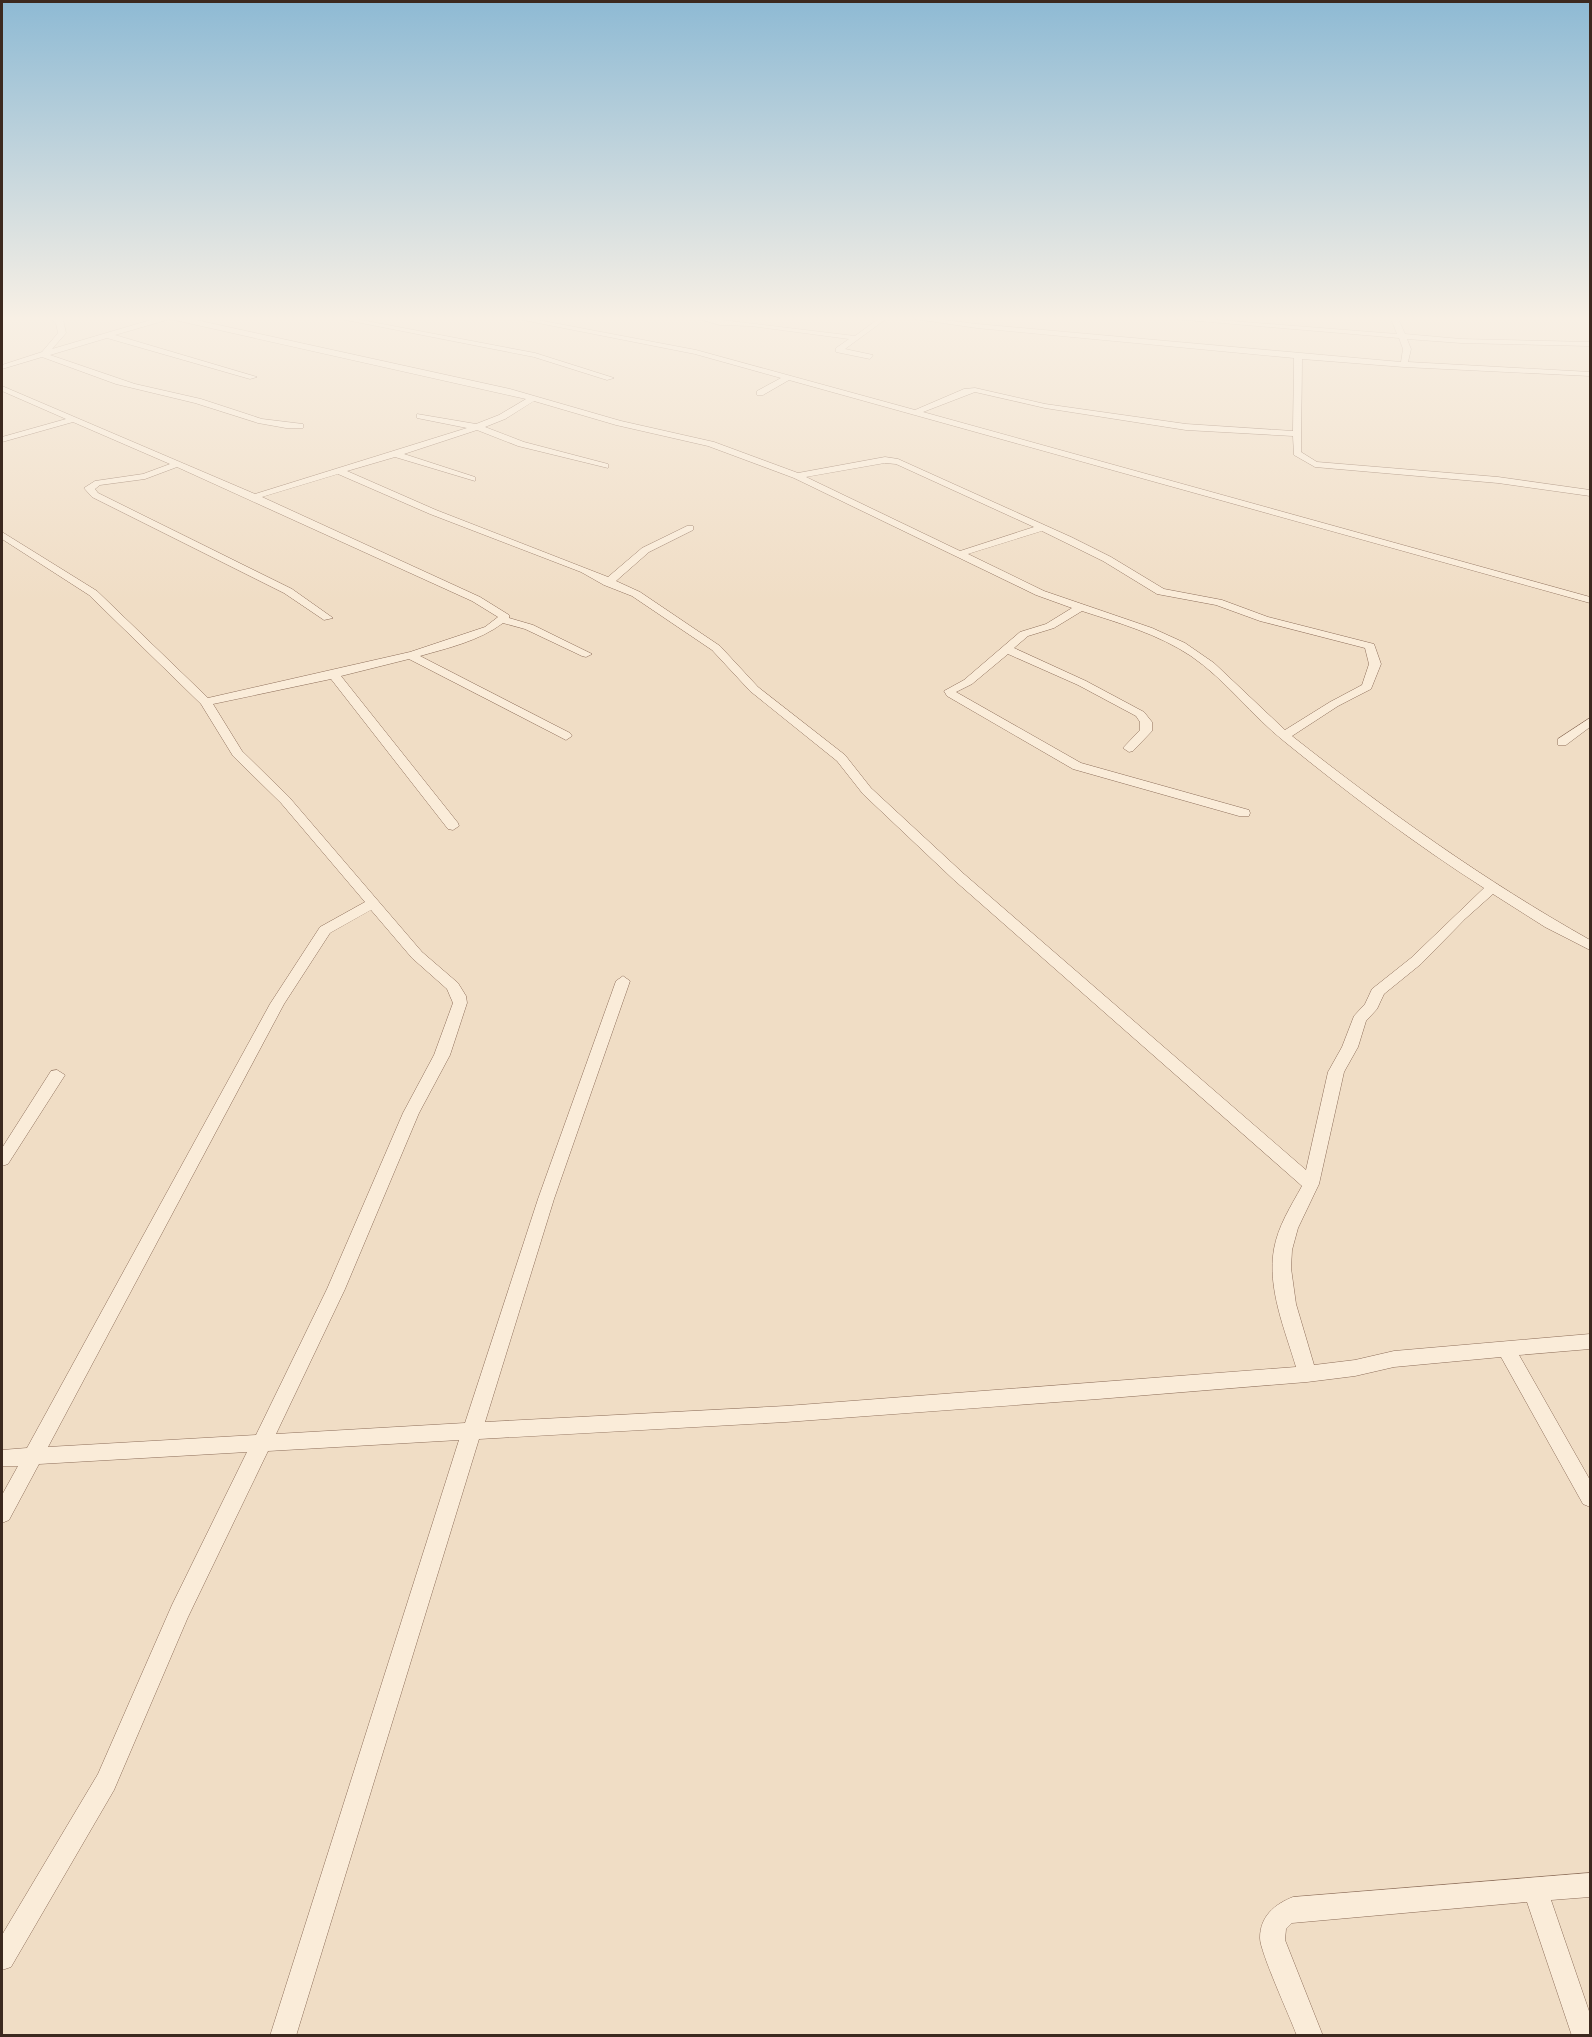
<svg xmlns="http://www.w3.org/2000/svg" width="1592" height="2037" font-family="'IBM Plex Serif',serif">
  <rect width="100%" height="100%" fill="#f0ddc5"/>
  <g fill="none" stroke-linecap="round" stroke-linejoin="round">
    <defs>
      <g id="minor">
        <path d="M 47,316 L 55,316 L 63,320 L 66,333 L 52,349 L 164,316 L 178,316 L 510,389 L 621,421 L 714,442 L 798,473 L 885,457 L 898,459 L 1071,537 L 1111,557 L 1164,589 L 1222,600 L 1268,617 L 1374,644 L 1381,664 L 1371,689 L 1338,706 L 1292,736 C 1387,811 1485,881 1590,940 L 1590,950 L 1545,927 L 1493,894 L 1465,919 L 1421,964 L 1384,994 L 1377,1009 L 1366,1021 L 1358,1047 L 1344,1072 L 1319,1184 L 1298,1228 L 1292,1250 L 1291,1268 L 1296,1304 L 1314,1365 L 1355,1360 L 1394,1351 L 1590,1334 L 1590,1349 L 1519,1355 L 1590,1480 L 1590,1507 L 1583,1504 L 1501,1357 L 1394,1367 L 1355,1376 L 1307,1382 L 1098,1399 L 786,1422 L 479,1439 L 296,2036 L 270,2036 L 459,1440 L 268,1451 L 188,1617 L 114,1790 L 11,1967 L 2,1970 L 2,1935 L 98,1774 L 172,1605 L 247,1452 L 39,1464 L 9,1520 L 2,1523 L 2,1495 L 18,1466 L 2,1466 L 2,1450 L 27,1448 L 270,1004 L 320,927 L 365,902 L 281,803 L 233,756 L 201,704 L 89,595 L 2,539 L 2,532 L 97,591 L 208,698 L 410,652 L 485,627 L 498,617 L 472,601 L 177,467 L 145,479 L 100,485 L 95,489 L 98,493 L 292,589 L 333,618 L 324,620 L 284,593 L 92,497 L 84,488 L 95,481 L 143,474 L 170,464 L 73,422 L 2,442 L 2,437 L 66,419 L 2,391 L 2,386 L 255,494 L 467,428 L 417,418 L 417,414 L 476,424 L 499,415 L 526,399 L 170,319 L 115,335 L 257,377 L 250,379 L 107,338 L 50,355 L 135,384 L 201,399 L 262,419 L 303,424 L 303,428 L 286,428 L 258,423 L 195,403 L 116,384 L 42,357 L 2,369 L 2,365 L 42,352 L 58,333 L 56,323 ZM 534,401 L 616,425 L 708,446 L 794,478 L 1036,595 L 1072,608 L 1046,624 L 1020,632 L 964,680 L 944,691 L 947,696 L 1073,769 L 1239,816 L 1249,816 L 1250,813 L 1249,810 L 1081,763 L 956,692 L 972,684 L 1008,654 L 1078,685 L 1136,716 L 1140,722 L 1140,730 L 1123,748 L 1129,752 L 1133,751 L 1152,731 L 1152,722 L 1144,712 L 1086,681 L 1014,648 L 1028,636 L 1054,628 L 1082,611 C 1119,623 1158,634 1191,656 C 1226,680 1252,716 1285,742 C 1349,794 1415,844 1484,888 L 1411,958 L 1372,989 L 1365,1004 L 1354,1016 L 1342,1047 L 1328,1072 L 1306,1170 L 964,874 L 871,788 L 845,755 L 758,687 L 720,646 L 640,592 L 616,581 L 649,552 L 693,530 L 693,526 L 687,526 L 642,548 L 608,577 L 436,510 L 347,471 L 395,457 L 475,481 L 475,477 L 404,454 L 477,430 L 518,446 L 608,468 L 608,464 L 524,442 L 485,427 L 505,419 ZM 885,463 L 896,464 L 1034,527 L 960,551 L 806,477 ZM 338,474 L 430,514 L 581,572 L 604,585 L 632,596 L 712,650 L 750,691 L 837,761 L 863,794 L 954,880 L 1302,1186 C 1291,1206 1278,1226 1274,1249 C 1267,1288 1285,1330 1296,1367 L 786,1406 L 485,1422 L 554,1199 L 630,981 L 623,976 L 616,981 L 538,1199 L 465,1423 L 276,1434 L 345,1289 L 419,1113 L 450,1055 L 467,1003 L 466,996 L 458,983 L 422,952 L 289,797 L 242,751 L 213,704 L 331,679 L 448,829 L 453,830 L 459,826 L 458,823 L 341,676 L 409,659 L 566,740 L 572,736 L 570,733 L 420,656 C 448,648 479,641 503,623 L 525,629 L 582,656 L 586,657 L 592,654 L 533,625 L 509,618 L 509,615 L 480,597 L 262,497 ZM 1042,531 L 1103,561 L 1157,594 L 1216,605 L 1260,621 L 1365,648 L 1369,664 L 1362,685 L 1330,702 L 1285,730 L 1214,663 L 1185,643 L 1152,628 L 1044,591 L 968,554 ZM 371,910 L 412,958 L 447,989 L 453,1003 L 434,1055 L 403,1113 L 327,1289 L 256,1435 L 48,1447 L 284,1004 L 330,933 Z"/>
        <polygon points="326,316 340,316 535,353 614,378 607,380 534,357"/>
        <polygon points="503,316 517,316 696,350 915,410 964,389 975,388 1045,404 1186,424 1293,431 1294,358 977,328 894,316 913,316 977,324 1401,362 1403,349 1399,338 1139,316 1168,316 1397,334 1390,316 1397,316 1405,334 1461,339 1590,342 1590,346 1461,343 1407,339 1411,349 1408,362 1590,372 1590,376 1404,367 1302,359 1301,452 1317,462 1498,477 1590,490 1590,496 1498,483 1315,467 1294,455 1293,436 1186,430 1045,408 975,392 923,412 1590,597 1590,603 789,380 763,395 757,395 757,391 781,378 695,354"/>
        <polygon points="688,316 855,336 882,316 890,316 845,349 873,355 870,359 836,352 836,348 849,339 751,326 720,325"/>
        <polygon points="1436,316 1590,316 1590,319 1440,318"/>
        <polygon points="1590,718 1590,727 1566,745 1558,745 1558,739"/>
        <polygon points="57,1070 65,1075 8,1164 2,1166 2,1148 51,1071"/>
        <path d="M 1590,1873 L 1590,1897 L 1551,1900 L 1590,2014 L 1590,2036 L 1572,2036 L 1527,1902 L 1292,1923 L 1286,1929 L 1285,1940 L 1323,2036 L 1297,2036 C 1290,2017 1260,1952 1260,1938 C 1260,1916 1275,1904 1293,1897 Z"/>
      </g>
    </defs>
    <use href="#minor" stroke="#8d6e5a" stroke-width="1"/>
    <use href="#minor" fill="#faecd9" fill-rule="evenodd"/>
  </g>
  <linearGradient id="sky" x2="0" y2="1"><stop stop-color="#8ebad4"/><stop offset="0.53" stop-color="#f8f0e5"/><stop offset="1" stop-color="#f8f0e5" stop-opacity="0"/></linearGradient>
  <rect width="1592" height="601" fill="url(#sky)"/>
  <rect width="1592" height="2037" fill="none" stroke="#3c291f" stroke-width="6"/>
</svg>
